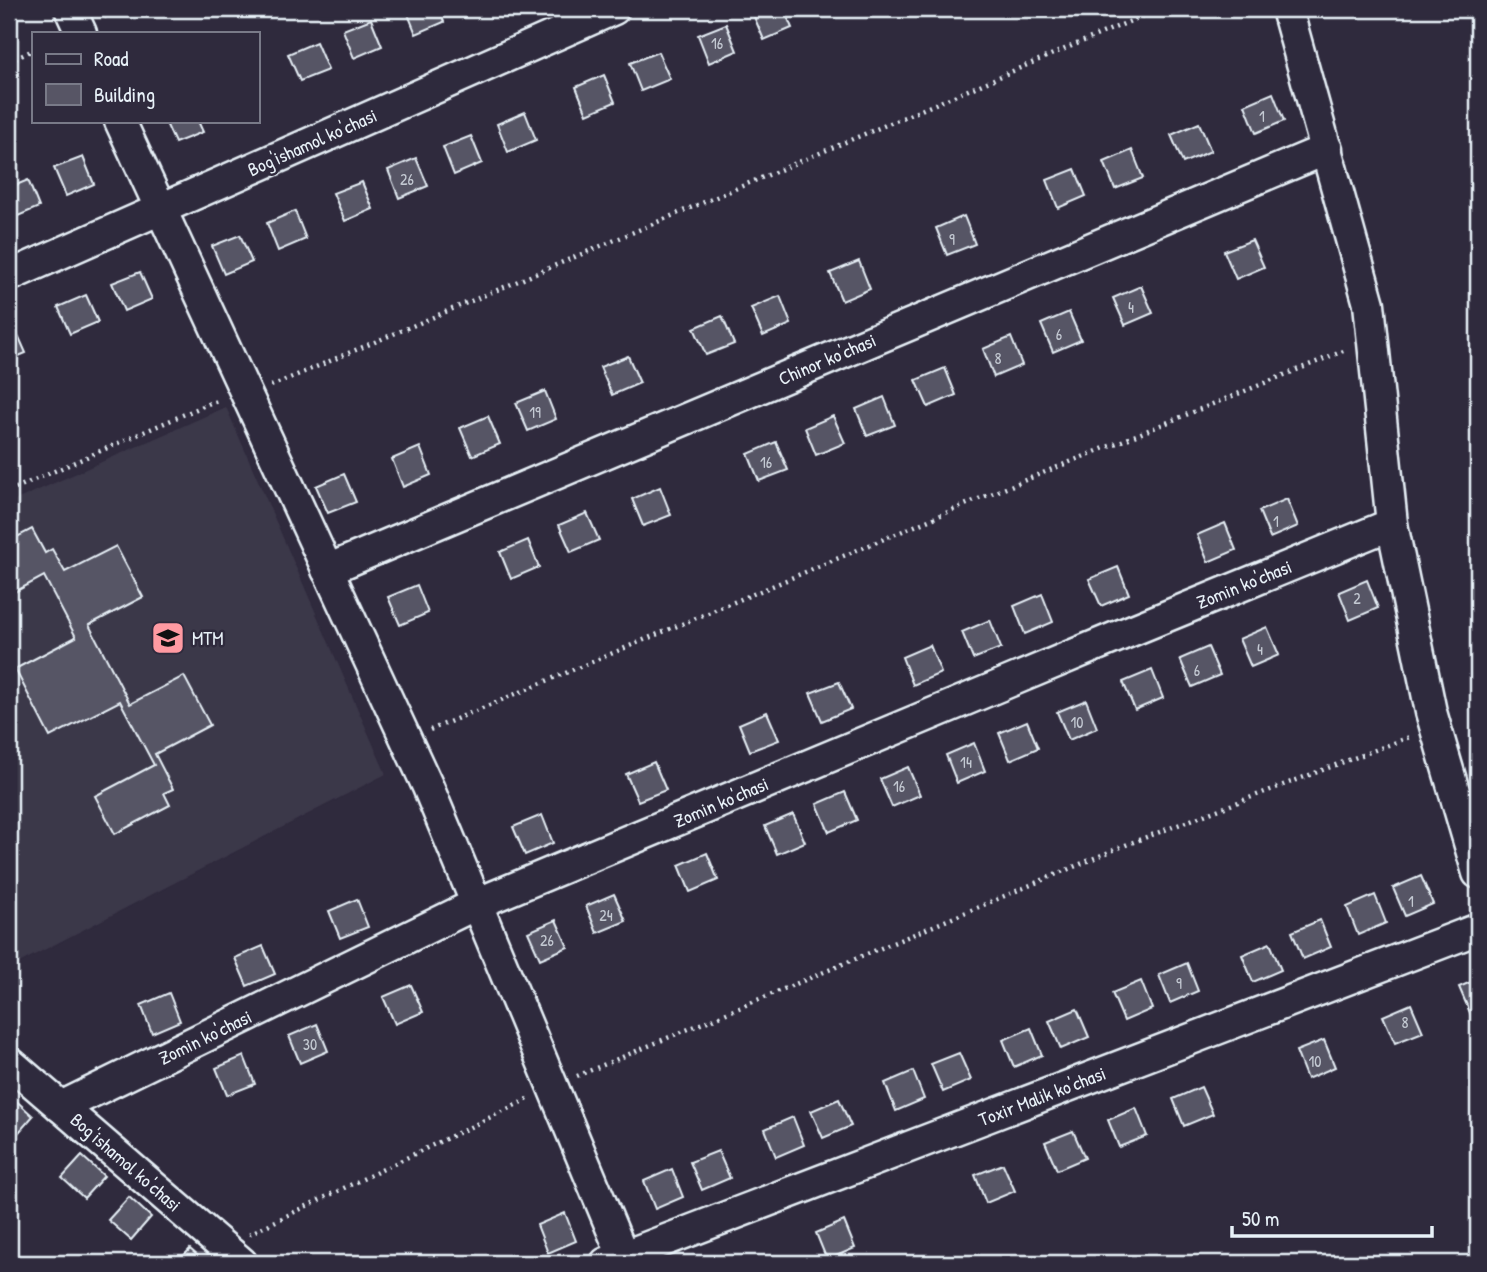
<svg xmlns="http://www.w3.org/2000/svg" width="1487" height="1272" font-family="'Patrick Hand',sans-serif">
  <rect width="100%" height="100%" fill="#2f2a3d"/>
  <filter id="ink" filterUnits="userSpaceOnUse"><feTurbulence type="fractalNoise" baseFrequency=".0143" numOctaves="2"/><feDisplacementMap in="SourceGraphic" scale="14" xChannelSelector="R" yChannelSelector="G"/><feConvolveMatrix kernelMatrix="1 2 1 2 8 2 1 2 1" color-interpolation-filters="sRGB"/></filter>
  <g filter="url(#ink)">
    <polygon fill="#3b3749" points="226,407 386,774 9,968 9,503"/>
    <g fill="#575565" stroke="#e8f1f8" stroke-width="2">
      <polygon points="406,9 439,9 444,22 416,34"/>
      <polygon points="761,9 784,9 792,28 764,40 752,12"/>
      <polygon points="371,19 382,46 354,58 343,30"/>
      <polygon points="726,24 737,51 709,63 698,35"/>
      <polygon points="316,42 328,70 300,81 288,54"/>
      <polygon points="658,52 670,79 641,91 630,63"/>
      <polygon points="604,75 615,102 587,114 576,87"/>
      <polygon points="1273,93 1284,121 1256,133 1245,105"/>
      <polygon points="525,112 536,140 508,152 497,124"/>
      <polygon points="165,121 198,121 203,132 175,143"/>
      <polygon points="1199,123 1211,151 1183,163 1171,135"/>
      <polygon points="471,136 482,163 454,175 443,147"/>
      <polygon points="1132,150 1143,178 1115,189 1104,162"/>
      <polygon points="83,157 94,184 66,196 54,168"/>
      <polygon points="416,158 428,186 399,198 388,170"/>
      <polygon points="1075,169 1086,196 1058,208 1047,180"/>
      <polygon points="28,180 39,207 11,219 9,213 9,188"/>
      <polygon points="362,182 373,209 345,221 333,193"/>
      <polygon points="295,211 306,239 278,251 267,223"/>
      <polygon points="964,216 975,244 947,255 936,228"/>
      <polygon points="240,235 252,262 224,274 212,246"/>
      <polygon points="1252,240 1264,267 1236,279 1224,251"/>
      <polygon points="859,261 870,289 842,301 830,273"/>
      <polygon points="140,272 152,299 124,311 112,283"/>
      <polygon points="1141,286 1153,313 1125,325 1113,298"/>
      <polygon points="86,295 98,322 70,334 58,307"/>
      <polygon points="780,296 791,324 763,336 751,308"/>
      <polygon points="1069,312 1081,340 1053,352 1041,324"/>
      <polygon points="722,316 734,344 706,355 694,328"/>
      <polygon points="14,326 26,353 9,360 9,328"/>
      <polygon points="1011,337 1022,365 994,377 983,349"/>
      <polygon points="628,356 640,383 612,395 600,367"/>
      <polygon points="945,368 956,395 928,407 916,380"/>
      <polygon points="545,391 556,419 528,431 516,403"/>
      <polygon points="884,397 895,425 867,436 856,409"/>
      <polygon points="488,416 500,444 472,456 460,428"/>
      <polygon points="833,416 845,443 816,455 805,428"/>
      <polygon points="776,442 788,470 759,481 748,454"/>
      <polygon points="420,447 431,475 403,487 392,459"/>
      <polygon points="344,474 356,502 328,513 316,486"/>
      <polygon points="660,487 671,515 643,526 632,499"/>
      <polygon points="1287,499 1298,526 1270,538 1259,511"/>
      <polygon points="587,513 599,540 571,552 559,525"/>
      <polygon points="1225,523 1236,550 1208,562 1197,535"/>
      <polygon points="32,529 45,553 52,549 65,572 116,546 143,597 89,625 130,704 184,676 210,725 155,754 173,789 164,793 170,805 115,834 95,796 154,765 120,701 50,737 15,669 76,637 44,576 9,595 9,541"/>
      <polygon points="528,540 539,567 511,579 500,552"/>
      <polygon points="1118,567 1129,594 1101,606 1089,579"/>
      <polygon points="1367,580 1378,608 1350,620 1339,592"/>
      <polygon points="417,585 428,613 400,625 388,597"/>
      <polygon points="1042,594 1053,622 1025,634 1014,606"/>
      <polygon points="990,620 1001,648 973,659 962,632"/>
      <polygon points="1267,627 1279,655 1251,667 1239,639"/>
      <polygon points="930,645 941,673 913,685 902,657"/>
      <polygon points="1208,647 1220,675 1192,687 1180,659"/>
      <polygon points="1152,670 1163,698 1135,710 1123,682"/>
      <polygon points="839,682 851,709 822,721 810,693"/>
      <polygon points="1086,700 1097,728 1069,740 1057,712"/>
      <polygon points="767,712 779,740 750,751 739,724"/>
      <polygon points="1027,721 1038,748 1010,760 999,733"/>
      <polygon points="974,743 985,771 957,783 946,755"/>
      <polygon points="654,762 666,790 638,801 626,774"/>
      <polygon points="908,767 920,795 892,807 880,779"/>
      <polygon points="845,792 857,820 829,832 817,804"/>
      <polygon points="793,814 805,842 777,854 765,826"/>
      <polygon points="542,815 553,843 525,855 513,827"/>
      <polygon points="707,853 718,880 690,892 679,865"/>
      <polygon points="1421,876 1433,904 1405,916 1393,888"/>
      <polygon points="614,894 626,921 597,933 586,906"/>
      <polygon points="1375,895 1386,923 1358,935 1347,907"/>
      <polygon points="357,899 368,927 340,938 329,911"/>
      <polygon points="556,920 568,947 540,959 528,932"/>
      <polygon points="1320,920 1331,947 1303,959 1292,932"/>
      <polygon points="1270,943 1281,970 1253,982 1242,955"/>
      <polygon points="263,946 275,974 247,986 235,958"/>
      <polygon points="1187,963 1198,991 1170,1003 1159,975"/>
      <polygon points="1478,979 1478,1011 1471,1015 1459,987"/>
      <polygon points="1141,981 1152,1009 1124,1021 1112,993"/>
      <polygon points="411,985 423,1012 395,1024 383,997"/>
      <polygon points="169,993 180,1021 152,1033 141,1005"/>
      <polygon points="1411,1004 1423,1032 1395,1043 1383,1016"/>
      <polygon points="1077,1009 1089,1037 1061,1049 1049,1021"/>
      <polygon points="317,1024 328,1051 300,1063 289,1036"/>
      <polygon points="1031,1028 1042,1055 1014,1067 1003,1040"/>
      <polygon points="1324,1040 1335,1067 1307,1079 1296,1051"/>
      <polygon points="959,1053 971,1080 943,1092 931,1064"/>
      <polygon points="244,1056 255,1084 227,1095 216,1068"/>
      <polygon points="913,1071 924,1099 896,1111 885,1083"/>
      <polygon points="1201,1087 1213,1114 1184,1126 1173,1099"/>
      <polygon points="11,1096 33,1116 13,1139 9,1136 9,1099"/>
      <polygon points="839,1099 851,1126 823,1138 811,1111"/>
      <polygon points="1136,1108 1147,1136 1119,1147 1108,1120"/>
      <polygon points="793,1117 804,1145 776,1157 765,1129"/>
      <polygon points="1073,1131 1085,1158 1057,1170 1045,1142"/>
      <polygon points="718,1151 730,1178 702,1190 690,1162"/>
      <polygon points="82,1156 104,1176 84,1198 62,1178"/>
      <polygon points="1003,1164 1015,1191 986,1203 975,1175"/>
      <polygon points="672,1169 683,1197 655,1209 644,1181"/>
      <polygon points="129,1197 151,1217 131,1240 108,1220"/>
      <polygon points="565,1213 576,1241 548,1253 537,1225"/>
      <polygon points="844,1221 855,1248 827,1260 816,1233"/>
      <polygon points="190,1249 206,1263 177,1263"/>
    </g>
    <g fill="none" stroke-linecap="round" stroke-linejoin="round">
      <defs>
        <g id="street">
          <polyline points="70,9 81,33"/>
          <polyline points="1287,9 1369,304 1392,524 1431,712 1478,873"/>
          <polyline points="120,121 428,787 626,1263"/>
          <polyline points="9,276 614,9"/>
          <polyline points="327,570 1327,149"/>
          <polyline points="9,1062 242,1263"/>
          <polyline points="61,1107 476,904 1133,630 1392,524"/>
          <polyline points="606,1263 1478,929"/>
        </g>
      </defs>
      <use href="#street" stroke="#e8f1f8" stroke-width="35"/>
      <g stroke="#e8f1f8" stroke-width="4.5" stroke-dasharray="2 5" stroke-linecap="butt">
        <polyline points="104,17 122,9"/>
        <polyline points="9,62 33,50"/>
        <polyline points="271,386 1159,9"/>
        <polyline points="9,491 210,403 219,401"/>
        <polyline points="430,730 986,496 1346,350"/>
        <polyline points="577,1076 1128,844 1412,736"/>
        <polyline points="249,1234 528,1099"/>
      </g>
      <use href="#street" stroke="#2f2a3d" stroke-width="30"/>
    </g>
  </g>
  <defs>
    <symbol id="school-square" viewBox="-11 -11 22 22"><rect x="-9" y="-9" width="18" height="18" rx="4" fill="#ff9aa2" stroke="#2f2a3d"/><path d="M0-5L7-2L0 1L-7-2ZM-4 1L0 2.5L4 1V4Q0 6-4 4Z" fill="#111"/></symbol>
  </defs>
  <g fill-rule="evenodd">
    <use href="#school-square" x="149" y="619" width="38" height="38"/>
  </g>
  <g text-anchor="middle" stroke-width="5" stroke-linejoin="round" paint-order="stroke">
    <g font-size="16" fill="#c4cad3">
      <text x="717" y="49">16</text>
      <text x="1262" y="122">1</text>
      <text x="407" y="185">26</text>
      <text x="952" y="245">9</text>
      <text x="1131" y="313">4</text>
      <text x="1059" y="340">6</text>
      <text x="998" y="364">8</text>
      <text x="535" y="418">19</text>
      <text x="766" y="468">16</text>
      <text x="1276" y="527">1</text>
      <text x="1357" y="604">2</text>
      <text x="1260" y="655">4</text>
      <text x="1197" y="676">6</text>
      <text x="1077" y="728">10</text>
      <text x="966" y="768">14</text>
      <text x="899" y="792">16</text>
      <text x="1411" y="907">1</text>
      <text x="606" y="921">24</text>
      <text x="547" y="946">26</text>
      <text x="1179" y="989">9</text>
      <text x="1405" y="1028">8</text>
      <text x="310" y="1050">30</text>
      <text x="1315" y="1067">10</text>
    </g>
    <g font-size="19" fill="#e8f1f8" stroke="#2f2a3d">
      <text transform="translate(312 142) rotate(-24)" y="7">Bog'ishamol ko'chasi</text>
      <text transform="translate(827 359) rotate(-23)" y="7">Chinor ko'chasi</text>
      <text transform="translate(1244 584) rotate(-22)" y="7">Zomin ko'chasi</text>
      <text transform="translate(721 802) rotate(-23)" y="7">Zomin ko'chasi</text>
      <text transform="translate(205 1037) rotate(-26)" y="7">Zomin ko'chasi</text>
      <text transform="translate(1042 1096) rotate(-21)" y="7">Toxir Malik ko'chasi</text>
      <text transform="translate(126 1162) rotate(41)" y="7">Bog'ishamol ko'chasi</text>
    </g>
    <g font-size="19" fill="#e8f1f8" stroke="#2f2a3d" text-anchor="start">
      <text x="192" y="645">MTM</text>
    </g>
  </g>
  <rect width="1487" height="1272" fill="none" stroke="#2f2a3d" stroke-width="35"/>
  <rect x="18" y="18" width="1452" height="1237" fill="none" stroke="#e8f1f8" stroke-width="2.5" filter="url(#ink)"/>
  <rect x="32" y="32" width="228" height="91" fill="#2f2a3d" stroke="#797a88" stroke-width="2"/>
  <rect x="46" y="54" width="35" height="10" fill="#2f2a3d" stroke="#797a88" stroke-width="2"/>
  <text x="94" y="66" font-size="21" fill="#e8f1f8">Road</text>
  <rect x="46" y="84" width="35" height="21" fill="#575565" stroke="#797a88" stroke-width="2"/>
  <text x="94" y="102" font-size="21" fill="#e8f1f8">Building</text>
  <path d="M1232 1226v10h200v-10" fill="none" stroke="#e8f1f8" stroke-width="3.5"/>
  <text x="1242" y="1226" font-size="21" fill="#e8f1f8" stroke="#2f2a3d" stroke-width="5" paint-order="stroke">50 m</text>
</svg>
